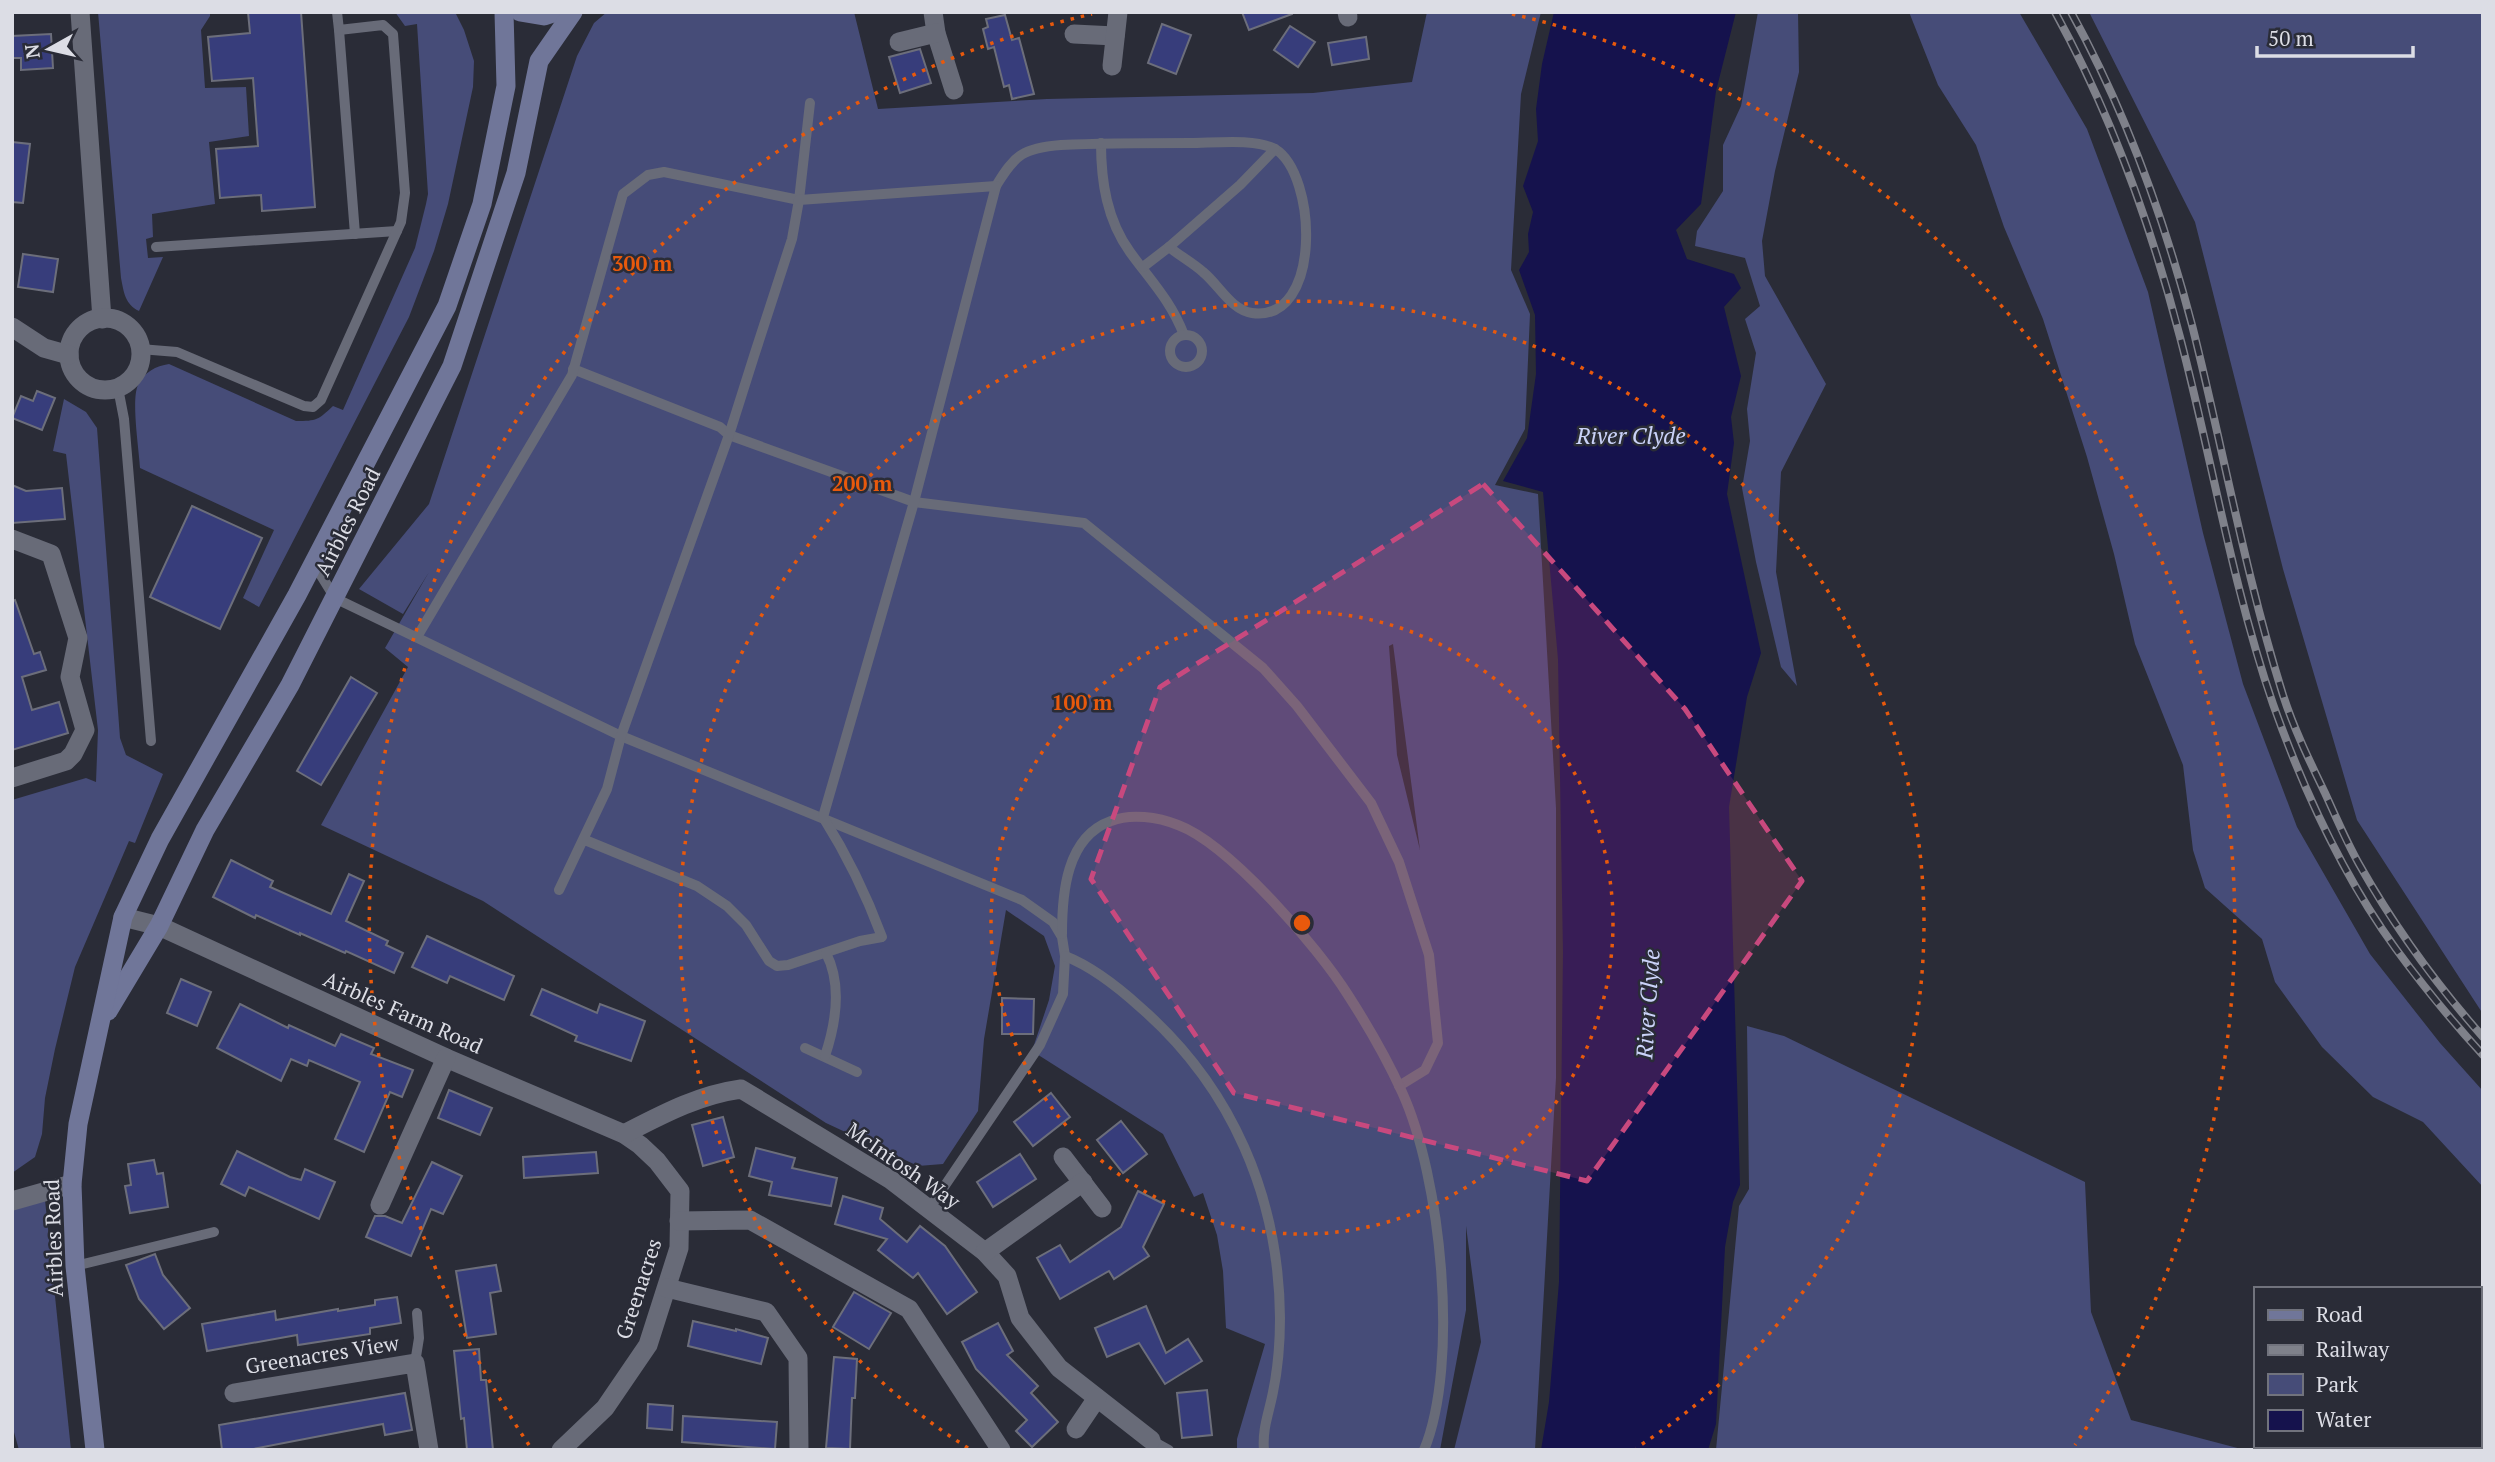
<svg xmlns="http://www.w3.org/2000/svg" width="2495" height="1462" font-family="'PT Serif',serif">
  <rect width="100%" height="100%" fill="#2a2c37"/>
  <g fill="#464c78" fill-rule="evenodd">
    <path d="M 98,12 L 210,12 L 210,16 L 201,30 L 205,88 L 246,87 L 249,136 L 209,142 L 215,204 L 152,214 L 153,237 L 146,239 L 148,258 L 163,257 L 139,311 C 125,304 124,293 121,278 Z"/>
    <path d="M 395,12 L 455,12 L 464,30 L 474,61 L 473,87 L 448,204 L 434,251 L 409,317 L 259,607 L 243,598 L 274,530 L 140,468 C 139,449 131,400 138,385 C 144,372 156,366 169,364 L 296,421 C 317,421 318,420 333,406 L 343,410 L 415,248 L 426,204 L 428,194 L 417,24 L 405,26 Z"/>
    <path d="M 607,12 L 854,12 L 878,109 L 1047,99 L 1313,93 L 1412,82 L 1427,12 L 1541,12 L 1521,94 L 1511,270 L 1530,314 L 1525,429 L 1495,485 L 1538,494 L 1556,808 L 1556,1078 L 1535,1450 L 1454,1450 L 1481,1342 L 1466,1226 L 1466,1310 L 1440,1450 L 1237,1450 L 1237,1439 L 1265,1344 L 1226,1328 L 1223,1271 L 1217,1235 L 1203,1193 L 1194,1197 L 1163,1134 L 1032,1051 L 1049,1000 L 1055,966 L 1044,936 L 1006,910 L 984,1039 L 978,1111 L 943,1164 L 918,1166 L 826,1123 L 483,901 L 321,825 L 408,667 L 385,648 L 429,572 L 403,614 L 359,589 L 429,504 L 577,56 L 594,23 ZM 1393,644 L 1420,850 L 1397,755 L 1389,646 Z"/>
    <polygon points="1758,12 1798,12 1799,72 1775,171 1762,241 1765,276 1826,384 1781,472 1776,572 1797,686 1781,667 1756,562 1742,488 1750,441 1747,409 1756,353 1745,319 1760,306 1745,258 1695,246 1697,231 1723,191 1723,145 1741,106"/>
    <polygon points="1909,12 2019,12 2087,129 2148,292 2203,533 2243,684 2297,827 2370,954 2440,1043 2483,1091 2483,1187 2423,1122 2373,1097 2322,1047 2275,982 2262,939 2205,888 2193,850 2183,765 2135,644 2114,554 2087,457 2043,319 2004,227 1976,145 1938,85"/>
    <polygon points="2089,12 2483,12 2483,1014 2357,820 2283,569 2195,222"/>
    <polygon points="64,399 86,412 97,428 120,738 126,755 163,774 135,843 129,841 75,967 55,1049 45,1098 42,1134 35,1157 12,1173 12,800 86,778 96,782 98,730 66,454 53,451"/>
    <polygon points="1747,1026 1784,1036 2085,1182 2091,1312 2131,1420 2245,1450 1716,1450 1739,1206 1749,1189"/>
    <polygon points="45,1200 71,1450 19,1450 12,1425 12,1209"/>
    <polygon points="2479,1426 2483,1426 2483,1450 2283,1450 2308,1446 2479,1446"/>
  </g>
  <polygon fill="#15124d" points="1554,12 1736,12 1716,91 1701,204 1676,230 1687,259 1734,274 1741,288 1724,307 1741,376 1731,417 1734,443 1727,494 1761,653 1747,697 1729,807 1740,1185 1733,1202 1725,1247 1716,1424 1708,1450 1541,1450 1549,1402 1559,1282 1563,952 1558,659 1543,492 1503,481 1527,438 1536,374 1535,315 1519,270 1529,252 1528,234 1533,212 1523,186 1538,141 1536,109 1542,64"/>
  <g fill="#373d7b" stroke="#6c6e7b" stroke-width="2">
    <polygon points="248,12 301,12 315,207 262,211 261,195 220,198 216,149 258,146 253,78 212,81 208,37 250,33"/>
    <polygon points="1242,12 1292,12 1292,14 1249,30"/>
    <polygon points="1005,15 1012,40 1019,38 1034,94 1012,99 1009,85 1004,87 994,47 988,49 983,29 988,27 986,19"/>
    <polygon points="1162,24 1191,35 1176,74 1148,63"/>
    <polygon points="1290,26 1315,42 1298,67 1274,50"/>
    <polygon points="51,34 53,68 21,70 21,58 12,58 12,36"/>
    <polygon points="1366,37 1369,59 1332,65 1328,43"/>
    <polygon points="920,49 931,83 900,93 889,57"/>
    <polygon points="12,142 30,144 23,203 12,202"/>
    <polygon points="23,254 58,259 53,292 18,287"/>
    <polygon points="37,391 55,398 42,430 12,418 21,396 33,401"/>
    <polygon points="12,485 26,491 62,488 65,519 12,523"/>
    <polygon points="192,506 262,538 220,629 150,597"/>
    <polygon points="15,600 34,654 40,652 46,670 22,677 32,710 59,702 68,733 12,750 12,601"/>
    <polygon points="351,677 377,693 321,785 297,771"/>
    <polygon points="231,860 273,881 270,887 331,914 349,874 364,881 346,921 388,941 386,945 403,953 394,973 346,951 345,953 300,933 300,935 256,915 255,918 213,897"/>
    <polygon points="427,936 514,976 504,1000 450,976 447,983 412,967"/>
    <polygon points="181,979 211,992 197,1026 167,1013"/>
    <polygon points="542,989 597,1013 600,1004 645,1021 631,1061 575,1041 577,1036 531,1015"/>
    <polygon points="1002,998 1034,999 1033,1034 1002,1034"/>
    <polygon points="240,1004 288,1028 289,1025 335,1046 341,1034 374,1048 371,1054 413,1070 402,1097 390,1092 364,1152 335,1139 360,1082 309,1060 307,1066 291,1059 281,1081 217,1048"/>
    <polygon points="449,1090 492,1108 480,1135 438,1118"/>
    <polygon points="1051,1093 1070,1117 1033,1146 1014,1122"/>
    <polygon points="723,1117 734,1157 703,1166 692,1125"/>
    <polygon points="1121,1121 1147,1154 1123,1173 1097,1140"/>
    <polygon points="756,1148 795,1158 792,1168 837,1178 831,1206 769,1195 772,1182 749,1176"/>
    <polygon points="237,1151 290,1177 301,1180 305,1169 335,1182 319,1219 249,1187 245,1196 221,1184"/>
    <polygon points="596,1152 598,1173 524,1178 523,1157"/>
    <polygon points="1020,1154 1036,1179 993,1207 977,1182"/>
    <polygon points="154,1160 157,1174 163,1173 168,1207 130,1213 125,1186 131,1185 128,1164"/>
    <polygon points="432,1162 462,1176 443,1214 431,1209 411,1256 366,1237 375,1216 385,1216 402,1223"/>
    <polygon points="1138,1191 1164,1204 1143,1247 1149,1256 1114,1279 1109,1271 1060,1299 1037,1258 1060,1245 1070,1262 1121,1227"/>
    <polygon points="843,1196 883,1208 880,1219 907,1242 920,1226 945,1246 977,1292 947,1314 918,1273 913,1278 878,1250 887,1239 835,1224"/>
    <polygon points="155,1254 163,1275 190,1308 164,1329 139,1299 126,1265"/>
    <polygon points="496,1265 501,1291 490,1293 496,1334 467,1338 456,1271"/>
    <polygon points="854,1292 891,1313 869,1349 833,1327"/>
    <polygon points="397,1297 401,1323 370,1328 370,1334 298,1345 297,1335 207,1351 202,1324 275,1311 276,1320 338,1309 338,1311 375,1305 375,1300"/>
    <polygon points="1146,1306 1166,1353 1188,1339 1202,1361 1165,1384 1139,1343 1107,1357 1095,1328"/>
    <polygon points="693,1321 736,1331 736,1329 768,1338 761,1364 688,1346"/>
    <polygon points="998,1323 1013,1351 1007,1355 1038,1386 1031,1393 1058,1422 1032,1447 1016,1431 1027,1420 976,1369 962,1342"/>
    <polygon points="479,1349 481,1380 486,1380 493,1450 467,1450 464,1418 461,1419 454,1351"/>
    <polygon points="834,1357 857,1359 855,1398 852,1398 850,1449 826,1448"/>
    <polygon points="1207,1390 1212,1435 1182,1438 1177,1393"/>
    <polygon points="405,1393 412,1430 385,1435 383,1424 248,1450 222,1450 219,1425"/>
    <polygon points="648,1404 673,1406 672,1430 647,1428"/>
    <polygon points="683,1416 777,1422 775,1449 682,1442"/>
  </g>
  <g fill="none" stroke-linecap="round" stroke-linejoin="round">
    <g stroke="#686b78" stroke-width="10">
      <polyline points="339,30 355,234"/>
      <path d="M 1101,143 C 1101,182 1107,220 1130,252 C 1151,281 1171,301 1184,335"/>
      <path d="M 996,186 C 1015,154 1024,148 1061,145 C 1104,143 1147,143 1190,143 C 1213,143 1255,138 1275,149 C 1317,174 1323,323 1252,313 C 1231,310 1219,285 1203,272 C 1193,263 1180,256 1169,247 L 1143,267"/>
      <polyline points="156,247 397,231"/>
      <polyline points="1169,247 1240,185 1275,149"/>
      <circle cx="1186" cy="351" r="16"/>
      <polyline points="140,349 177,352 304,406 313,407 321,400 401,222 405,193 393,34 383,25 339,30 337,12"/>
      <polyline points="573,369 720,427 729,435 914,502 1084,523 1263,668 1297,706 1371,803 1399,862 1429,955 1438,1043 1425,1070 1399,1086"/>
      <polyline points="118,388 124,419 151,741"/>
      <polyline points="314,564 335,598 345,603 621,736 1022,900 1053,922 1062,937 1065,956 1063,994 1040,1045 929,1209"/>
      <polyline points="417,637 572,375 623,194 648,175 664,172 799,200 810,103"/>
      <path d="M 559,890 L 607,789 L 621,736 L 729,435 L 754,356 L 792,239 L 799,200 L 996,186 L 914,502 L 823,817 C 847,855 866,894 882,937 L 860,941 L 788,965 L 777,966 L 769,961 L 746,925 L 727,906 L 697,886 L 585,840"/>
      <path d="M 1062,934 C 1062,894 1066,837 1111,821 C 1131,813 1158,817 1178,825 C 1229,844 1319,948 1348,995 C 1368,1026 1387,1059 1402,1092 C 1441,1177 1460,1363 1424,1450"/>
      <path d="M 1065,956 C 1093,967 1118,987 1140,1007 C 1232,1087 1279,1197 1280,1318 C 1280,1343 1278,1368 1273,1392 C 1269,1413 1262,1429 1264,1450"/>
      <polyline points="805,1048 857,1072"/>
      <path d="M 825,1056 C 836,1023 842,984 826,953"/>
      <polyline points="75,1266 214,1232"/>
      <polyline points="415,1363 419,1338 417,1313"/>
      <polyline points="1151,1440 1169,1450"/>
    </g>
    <g stroke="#686b78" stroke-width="19">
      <polyline points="80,12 102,319"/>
      <polyline points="933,12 936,33 954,90"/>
      <polyline points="1347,12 1348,17"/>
      <polyline points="1074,34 1115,36"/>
      <polyline points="899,42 936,33"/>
      <polyline points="1112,66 1118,12"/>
      <circle cx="105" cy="354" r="36"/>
      <polyline points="12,327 44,348 69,355"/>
      <polyline points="12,539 51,554 78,638 70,677 85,730 73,754 66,761 12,778"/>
      <polyline points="123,917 159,926 446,1058 624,1134 640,1145 657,1161 680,1191 679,1248 648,1345 605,1408 561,1450"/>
      <path d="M 624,1134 C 663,1114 698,1095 741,1089 L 891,1180 L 985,1252 L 1007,1276 L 1020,1318 L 1059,1368 L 1151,1440"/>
      <polyline points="1063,1157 1102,1208"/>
      <polyline points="380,1205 446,1058"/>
      <polyline points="679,1221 750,1220 909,1309 1001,1450"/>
      <polyline points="985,1252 1083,1182"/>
      <polyline points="667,1288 766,1312 798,1358 799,1450"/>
      <polyline points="234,1393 415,1363 429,1450"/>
      <polyline points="1076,1429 1097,1398"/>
    </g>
    <polyline stroke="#686b78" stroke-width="19" points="12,1201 72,1184"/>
    <g stroke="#707699" stroke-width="19">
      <polyline points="520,12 544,16 556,12"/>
      <polyline points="108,1011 159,926 205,830 290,685 452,366 516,173 539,61 573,12"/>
      <polyline points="95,1450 75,1266 72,1184 78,1124 123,917 160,839 297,595 447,306 482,204 506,86 504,12"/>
    </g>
    <defs>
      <g id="rail">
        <path d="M 2055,12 C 2111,114 2151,225 2180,337 C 2212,459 2232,585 2273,704 C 2303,789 2343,876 2396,949 C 2423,986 2452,1021 2483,1055"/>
        <path d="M 2071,12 C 2125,110 2164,218 2192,325 C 2223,448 2245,574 2283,695 C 2294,729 2310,762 2325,793 C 2336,817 2346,841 2359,864 C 2394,926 2435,983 2483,1037"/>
      </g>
    </defs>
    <use href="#rail" stroke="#7f818a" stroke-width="8"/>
    <use href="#rail" stroke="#2a2c37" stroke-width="5" stroke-dasharray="16" stroke-linecap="butt"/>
  </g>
  <path fill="#c8497e" fill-opacity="0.2" stroke="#c8497e" stroke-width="5" stroke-dasharray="14 9" stroke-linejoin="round" d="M 1483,484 L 1685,709 L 1802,881 L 1587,1181 L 1234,1093 L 1091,879 L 1160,687 Z"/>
  <g fill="none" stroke="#e8590c" stroke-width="3.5" stroke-dasharray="3.5 7">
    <circle cx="1302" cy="923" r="311"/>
    <path d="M968 1448A622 622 0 1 1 1636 1448"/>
    <path d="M529 1445A933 933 0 0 1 1092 14M1512 14A933 933 0 0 1 2075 1445"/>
  </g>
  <g text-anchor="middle" stroke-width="5" stroke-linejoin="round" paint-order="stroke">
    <g font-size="21" fill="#dcdde5" stroke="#2a2c37">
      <text transform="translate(348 522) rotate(-63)" y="7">Airbles Road</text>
      <text transform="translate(403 1013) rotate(24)" y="7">Airbles Farm Road</text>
      <text transform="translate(903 1166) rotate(35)" y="7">McIntosh Way</text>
      <text transform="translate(54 1238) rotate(-92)" y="7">Airbles Road</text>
      <text transform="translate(639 1289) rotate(-72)" y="7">Greenacres</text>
      <text transform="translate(322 1355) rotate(-9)" y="7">Greenacres View</text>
    </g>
    <g font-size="23" font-style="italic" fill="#cad2f8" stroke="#2a2c37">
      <text x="1631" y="444">River Clyde</text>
      <text transform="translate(1648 1004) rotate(-86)" y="8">River Clyde</text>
    </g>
  </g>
  <circle cx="1302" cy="923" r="10" fill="#e8590c" stroke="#2a2c37" stroke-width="3.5"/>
  <g font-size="21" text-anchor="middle" font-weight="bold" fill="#e8590c" stroke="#2a2c37" stroke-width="5" stroke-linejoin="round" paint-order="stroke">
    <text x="642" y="271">300 m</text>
    <text x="862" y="491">200 m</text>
    <text x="1082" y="710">100 m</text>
  </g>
  <rect width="2495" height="1462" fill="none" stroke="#dcdde5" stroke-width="28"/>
  <rect x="2254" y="1287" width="228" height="161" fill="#2a2c37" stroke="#71737d" stroke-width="2"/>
  <rect x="2268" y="1310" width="35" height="10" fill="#707699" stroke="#71737d" stroke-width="2"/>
  <text x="2316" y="1322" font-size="21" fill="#dcdde5">Road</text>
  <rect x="2268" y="1345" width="35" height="10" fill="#7f818a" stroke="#71737d" stroke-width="2"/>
  <text x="2316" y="1357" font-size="21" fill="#dcdde5">Railway</text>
  <rect x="2268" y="1374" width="35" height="21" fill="#464c78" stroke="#71737d" stroke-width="2"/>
  <text x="2316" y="1392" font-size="21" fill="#dcdde5">Park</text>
  <rect x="2268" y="1410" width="35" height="21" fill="#15124d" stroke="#71737d" stroke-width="2"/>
  <text x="2316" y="1427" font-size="21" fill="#dcdde5">Water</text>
  <g transform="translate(49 49) rotate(262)" stroke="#2a2c37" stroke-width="5" paint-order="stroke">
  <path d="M0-5L12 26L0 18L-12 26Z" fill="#dcdde5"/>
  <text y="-10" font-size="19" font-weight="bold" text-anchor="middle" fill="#dcdde5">N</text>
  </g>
  <path d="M2257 46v10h156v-10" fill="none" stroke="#dcdde5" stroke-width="3.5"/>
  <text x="2268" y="46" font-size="21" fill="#dcdde5" stroke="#2a2c37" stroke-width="5" paint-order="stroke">50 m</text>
</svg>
